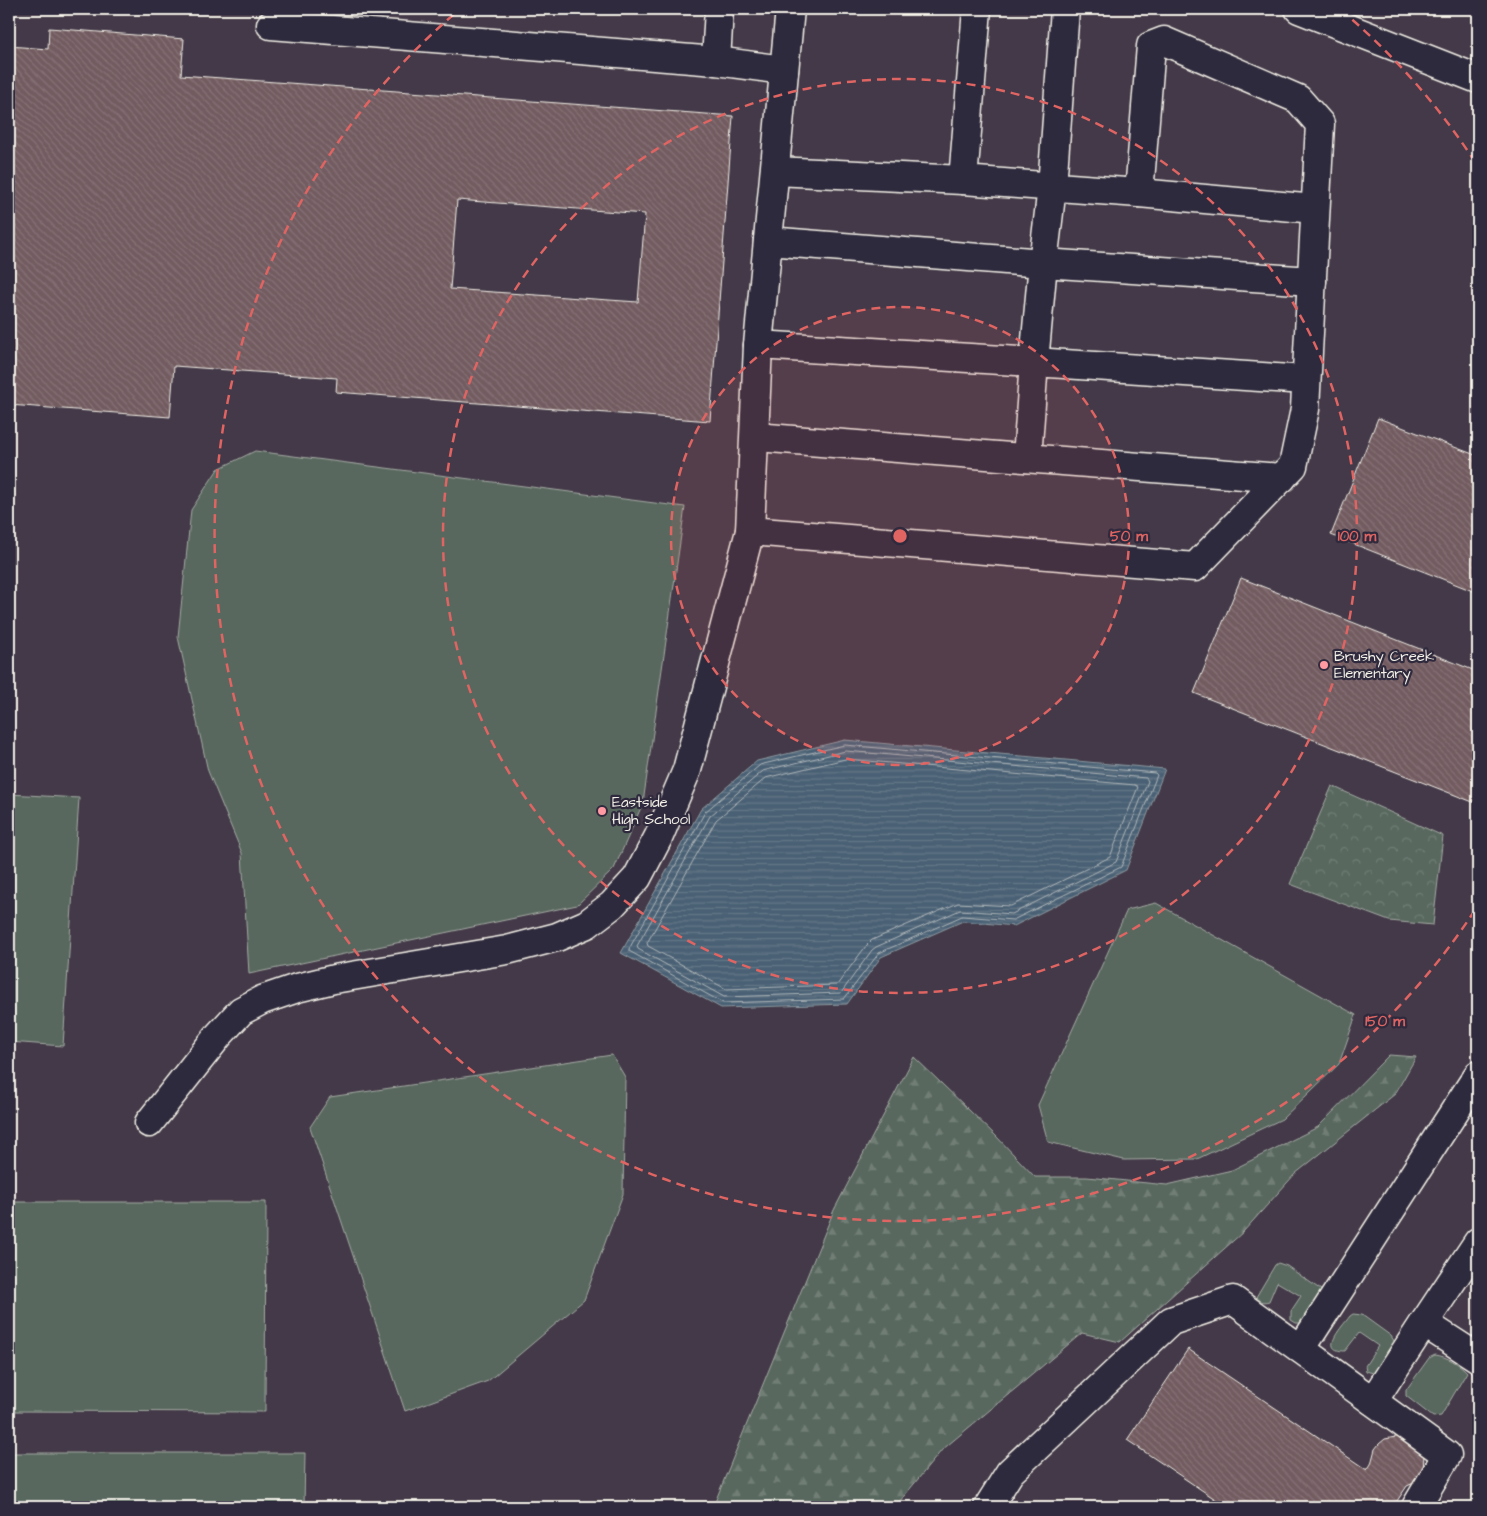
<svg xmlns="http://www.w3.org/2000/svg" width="1487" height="1516" font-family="'Architects Daughter',sans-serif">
  <defs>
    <pattern id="forest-firs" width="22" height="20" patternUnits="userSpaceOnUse" patternTransform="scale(1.25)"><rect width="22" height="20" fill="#58685f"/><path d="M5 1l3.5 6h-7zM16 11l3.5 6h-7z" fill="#717e76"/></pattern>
    <pattern id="park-crowns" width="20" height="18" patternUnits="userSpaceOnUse" patternTransform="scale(1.25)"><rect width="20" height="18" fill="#58685f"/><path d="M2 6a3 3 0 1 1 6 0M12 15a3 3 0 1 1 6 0" fill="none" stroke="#717e76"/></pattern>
    <pattern id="water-rules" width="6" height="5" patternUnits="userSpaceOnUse" patternTransform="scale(1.25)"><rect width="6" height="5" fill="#4a6174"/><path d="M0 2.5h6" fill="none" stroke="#657888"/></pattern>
    <pattern id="building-back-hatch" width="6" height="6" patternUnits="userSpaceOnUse" patternTransform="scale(1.25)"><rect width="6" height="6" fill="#725b61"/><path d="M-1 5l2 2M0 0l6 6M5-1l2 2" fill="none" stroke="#877378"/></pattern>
  </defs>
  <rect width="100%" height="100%" fill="#433948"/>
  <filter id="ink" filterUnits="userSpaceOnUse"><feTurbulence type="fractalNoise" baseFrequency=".02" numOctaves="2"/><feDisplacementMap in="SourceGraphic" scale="10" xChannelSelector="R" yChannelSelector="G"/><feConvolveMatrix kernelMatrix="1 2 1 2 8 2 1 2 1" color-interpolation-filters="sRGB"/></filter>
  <g filter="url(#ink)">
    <g fill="#58685f" stroke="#a6aca4">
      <polygon points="255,451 685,507 643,803 614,869 577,905 249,974 242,853 208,771 178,637 191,510 218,469"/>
      <polygon points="9,794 79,798 63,1046 9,1042"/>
      <polygon points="1156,903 1356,1015 1339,1064 1282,1119 1197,1159 1124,1160 1048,1142 1038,1105 1127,910"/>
      <polygon points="612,1055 625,1077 623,1194 584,1300 488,1381 405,1411 310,1127 330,1097"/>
      <polygon points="9,1202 266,1202 265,1412 9,1411"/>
      <path d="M 1278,1263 L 1287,1266 L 1321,1290 L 1322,1294 L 1302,1323 L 1296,1323 L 1291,1320 L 1291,1311 L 1301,1296 L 1277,1282 L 1269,1301 C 1263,1303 1260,1301 1256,1297 L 1275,1265 Z"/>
      <path d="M 1353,1314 L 1362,1315 L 1391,1336 L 1396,1344 L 1378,1373 L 1373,1373 L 1366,1371 L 1365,1366 L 1378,1346 L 1359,1333 L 1345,1351 C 1318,1351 1343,1326 1350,1316 Z"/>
      <path d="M 1435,1355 C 1446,1356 1460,1364 1467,1372 L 1441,1416 L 1433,1417 L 1406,1396 L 1406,1390 L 1429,1358 Z"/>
      <polygon points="9,1453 305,1453 304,1507 9,1507"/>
    </g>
    <polygon fill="url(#forest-firs)" stroke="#a6aca4" points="1389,1055 1416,1057 1395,1094 1295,1174 1243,1232 1120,1342 1082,1333 942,1450 895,1507 713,1507 834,1210 914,1057 996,1136 1035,1177 1087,1177 1167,1185 1232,1170 1318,1127"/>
    <polygon fill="url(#park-crowns)" stroke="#a6aca4" points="1332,786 1443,836 1433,925 1389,921 1290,884"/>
    <polygon fill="url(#water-rules)" stroke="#8e9ba2" points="845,740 1165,769 1126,870 1014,926 963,921 881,957 847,1004 721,1008 621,953 701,809 757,761"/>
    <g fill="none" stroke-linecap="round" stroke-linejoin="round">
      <g stroke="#b0b7ba" stroke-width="1">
        <polygon points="845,745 1155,773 1157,775 1121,867 1013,920 962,916 879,953 844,999 723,1003 629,951 629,949 705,812 760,765"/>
        <polygon points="846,751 1146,778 1148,781 1116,862 1012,914 960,910 876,947 872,950 841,993 724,997 638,949 637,946 710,816 763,771"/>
        <polygon points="846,759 1135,785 1138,787 1110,857 1011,906 958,903 872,940 866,946 837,985 726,989 648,946 647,943 716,820 766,778"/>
      </g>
    </g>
    <g fill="url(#building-back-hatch)" stroke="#f4f1e8" fill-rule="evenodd">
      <path d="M 49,28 L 184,39 L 181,75 L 733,116 L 710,421 L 336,392 L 337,378 L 174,366 L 170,417 L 9,405 L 9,46 L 48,49 ZM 457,200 L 645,214 L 638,302 L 450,289 Z"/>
      <polygon points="1378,418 1478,456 1478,593 1331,535"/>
      <polygon points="1241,578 1478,672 1478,804 1194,693"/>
      <polygon points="1188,1349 1367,1470 1371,1464 1375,1449 1379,1444 1385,1439 1401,1436 1424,1454 1423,1471 1416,1482 1407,1486 1393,1507 1227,1507 1127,1440"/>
    </g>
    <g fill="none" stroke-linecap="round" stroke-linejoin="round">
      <defs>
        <g id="minor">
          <polyline points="790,9 758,345 1034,362 1043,263 1052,187 1065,9"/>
          <polyline points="1299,9 1478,79"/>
          <polyline points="271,25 716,61 719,9"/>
          <polyline points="716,61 784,70"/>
          <polyline points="775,171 963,180"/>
          <polyline points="1139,193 1315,209"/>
          <polyline points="768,241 1043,263 1312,281"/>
          <polyline points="758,345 750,531 1195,567 1293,466 1305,409 1320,124 1298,99 1164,41 1151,46 1139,193 963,180 977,9"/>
          <polyline points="755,437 1282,478"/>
          <polyline points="1027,458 1034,362 1306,380"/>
          <polyline points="149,1123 218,1036 241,1011 262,1000 297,988 334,979 507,950 557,937 587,924 612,905 637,878 659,836 687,770 750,531"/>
          <polyline points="1478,1242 1424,1323 1478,1358"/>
          <polyline points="1301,1349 1478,1075"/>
          <polyline points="1373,1401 1424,1323"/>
          <polyline points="988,1507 1010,1472 1171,1321 1233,1300 1447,1455 1416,1507"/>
        </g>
      </defs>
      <use href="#minor" stroke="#f4f1e8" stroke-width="31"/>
      <use href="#minor" stroke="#2f2a3d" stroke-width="28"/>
    </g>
  </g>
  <circle cx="900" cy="536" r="229" fill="#df6462" fill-opacity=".12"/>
  <g fill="none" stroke="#df6462" stroke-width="2.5" stroke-dasharray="9 6">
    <circle cx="900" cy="536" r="229"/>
    <circle cx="900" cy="536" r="457"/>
    <path d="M1475 910A686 686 0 1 1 459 10M1341 10A686 686 0 0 1 1475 162"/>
  </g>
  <g fill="#ff9aa2" stroke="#2f2a3d" stroke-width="2">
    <circle cx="1324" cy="665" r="5"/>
    <circle cx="602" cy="811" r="5"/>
  </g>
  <g text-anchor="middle" stroke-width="4.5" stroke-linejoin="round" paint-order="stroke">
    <g font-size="15" fill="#f4f1e8" stroke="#2f2a3d" text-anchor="start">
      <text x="1334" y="661">Brushy Creek<tspan x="1334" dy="17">Elementary</tspan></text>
      <text x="612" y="807">Eastside<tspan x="612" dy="17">High School</tspan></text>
    </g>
  </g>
  <circle cx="900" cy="536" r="8" fill="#df6462" stroke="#2f2a3d" stroke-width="2.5"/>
  <g font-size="15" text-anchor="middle" font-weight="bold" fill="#df6462" stroke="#2f2a3d" stroke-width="4.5" stroke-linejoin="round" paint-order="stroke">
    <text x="1129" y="541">50 m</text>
    <text x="1357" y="541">100 m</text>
    <text x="1385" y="1026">150 m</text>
  </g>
  <rect width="1487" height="1516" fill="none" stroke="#2f2a3d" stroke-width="30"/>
  <rect x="15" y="15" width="1457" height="1486" fill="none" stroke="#f4f1e8" stroke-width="2" filter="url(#ink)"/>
</svg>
